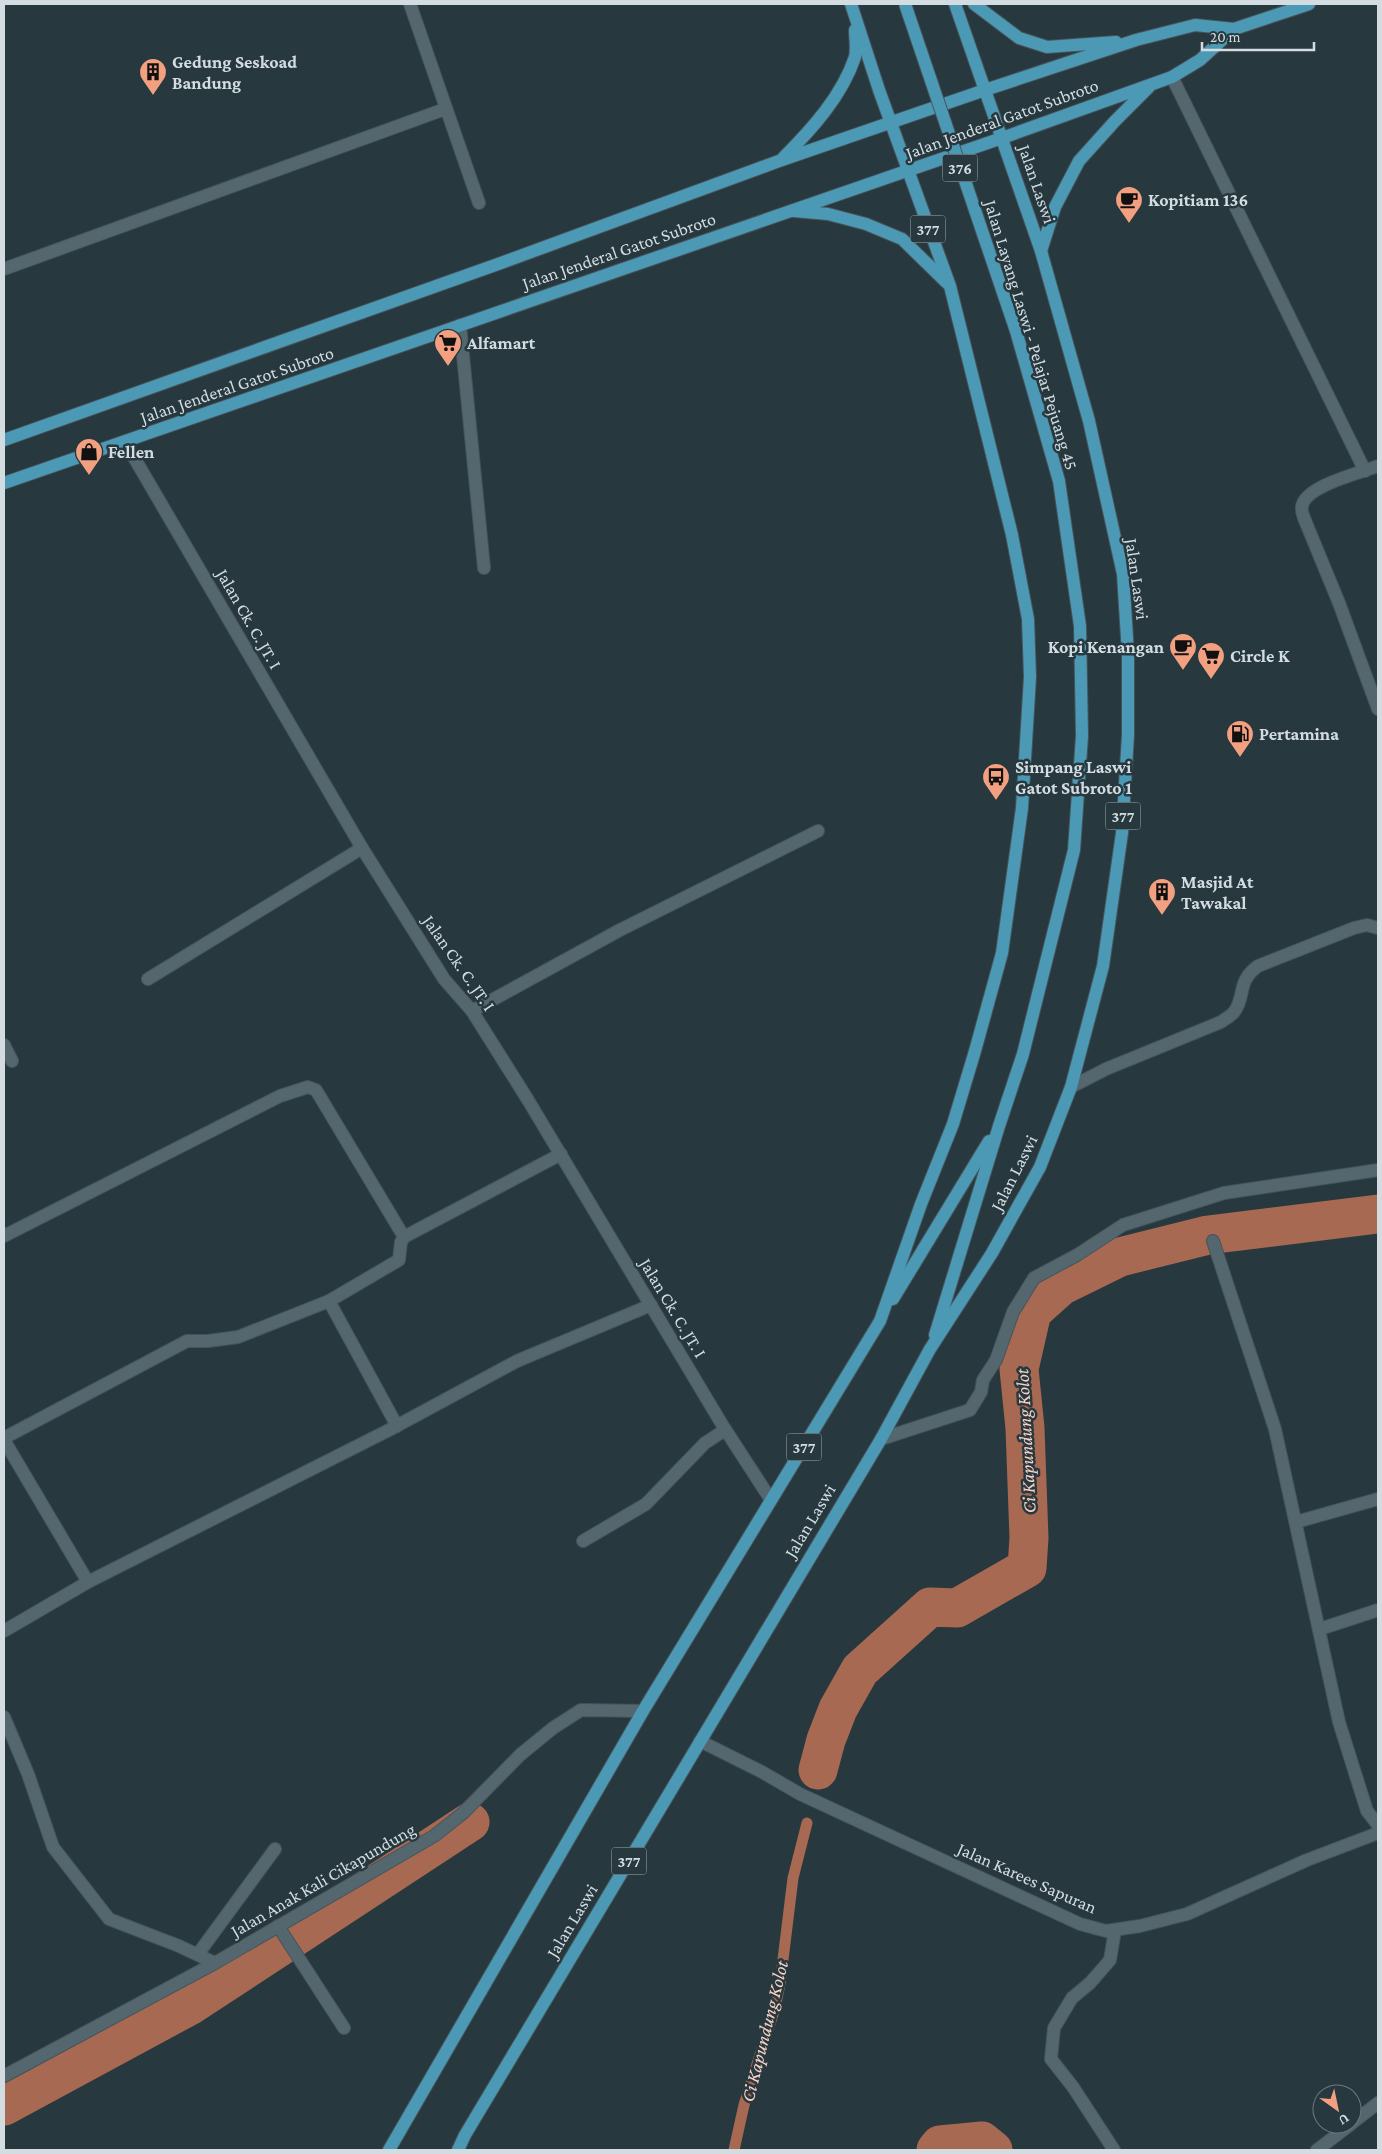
<svg xmlns="http://www.w3.org/2000/svg" width="1382" height="2154" font-family="'Crimson Pro',serif">
  <rect width="100%" height="100%" fill="#27383f"/>
  <g fill="none" stroke-linecap="round" stroke-linejoin="round">
    <polyline stroke="#a76952" stroke-width="11" points="734,2150 744,2105 775,2008 780,1984 793,1878 807,1823"/>
    <g stroke="#a76952" stroke-width="39">
      <polyline points="818,1770 826,1740 838,1709 860,1670 930,1607 957,1608 1027,1568 1029,1538 1025,1428 1019,1369 1032,1312 1061,1286 1120,1257 1208,1235 1378,1214"/>
      <polyline points="4,2106 191,2005 470,1822"/>
      <polyline points="936,2150 940,2145 982,2141 993,2150"/>
    </g>
    <defs>
      <g id="street">
        <polyline points="410,4 479,203"/>
        <polyline points="1172,77 1365,471"/>
        <polyline points="4,269 445,109"/>
        <polyline points="460,325 484,568"/>
        <polyline points="125,442 362,848 444,979 472,1011 528,1100 723,1426 771,1500"/>
        <path d="M 1378,466 C 1360,473 1304,486 1302,507 C 1301,510 1303,515 1304,518 L 1339,603 L 1378,709"/>
        <polyline points="148,979 362,848"/>
        <polyline points="472,1011 620,930 818,831"/>
        <polyline points="4,1045 12,1061"/>
        <path d="M 1071,1087 L 1106,1069 L 1221,1022 C 1225,1019 1231,1016 1234,1012 C 1246,997 1236,982 1258,966 L 1354,928 L 1367,925 L 1378,928"/>
        <polyline points="4,1236 280,1096 308,1087 316,1090 404,1237"/>
        <polyline points="1213,1241 1275,1429 1339,1722 1367,1811 1378,1825"/>
        <polyline points="329,1301 397,1426"/>
        <polyline points="4,1438 187,1341 208,1341 238,1337 329,1301 399,1260 401,1242 404,1237 561,1154"/>
        <polyline points="881,1439 970,1410 981,1392 983,1380 996,1360 1013,1312 1034,1278 1077,1255 1123,1225 1224,1193 1378,1170"/>
        <polyline points="4,1440 88,1582"/>
        <polyline points="1296,1522 1378,1499"/>
        <polyline points="583,1541 646,1504 705,1443 725,1430"/>
        <polyline points="1320,1629 1378,1610"/>
        <polyline points="4,1631 88,1582 389,1430 517,1361 651,1305"/>
        <polyline points="4,1717 28,1774 53,1847 109,1919 179,1946 215,1963"/>
        <polyline points="700,1741 762,1772 800,1794 1080,1924 1106,1931 1140,1926 1187,1914 1307,1860 1378,1833"/>
        <polyline points="278,1926 344,2028"/>
        <polyline points="198,1954 275,1849"/>
        <polyline points="4,2076 215,1963 434,1836 463,1813 520,1755 553,1728 581,1710 643,1711"/>
        <polyline points="1352,2123 1378,2103"/>
        <polyline points="1114,2150 1073,2087 1051,2059 1054,2028 1072,1998 1090,1983 1110,1960 1115,1930"/>
        <polyline points="1317,2150 1351,2124"/>
      </g>
      <g id="primary">
        <polyline points="974,4 1019,38 1047,47 1116,42"/>
        <path d="M 783,158 C 812,129 842,96 855,57 C 857,49 855,38 855,30"/>
        <polyline points="794,211 828,214 866,224 902,239 947,283"/>
        <polyline points="1041,251 1055,207 1079,161 1115,121 1149,87"/>
        <polyline points="4,440 501,263 779,161 985,90 1136,40 1195,25 1234,29"/>
        <polyline points="4,483 1002,138 1172,77 1200,60 1234,29 1309,4"/>
        <polyline points="893,1299 989,1141"/>
        <polyline points="935,1335 999,1126 1023,1054 1074,850 1082,736 1080,626 1059,481 1016,331"/>
        <polyline points="389,2150 643,1711 880,1321 921,1204 953,1124 975,1051 1002,953 1022,808 1030,677 1028,619 1012,535 950,286 879,90 851,4"/>
        <polyline points="458,2150 465,2135 881,1439 930,1349 992,1253 1040,1167 1071,1087 1103,966 1122,833 1128,735 1128,654 1123,574 1089,421 1041,251 955,4"/>
      </g>
    </defs>
    <use href="#street" stroke="#46545a" stroke-width="14"/>
    <use href="#primary" stroke="#46545a" stroke-width="14"/>
    <use href="#street" stroke="#54676f" stroke-width="12"/>
    <use href="#primary" stroke="#4c99b5" stroke-width="12"/>
    <defs>
      <polyline id="primary-bridge" points="905,4 1016,331"/>
    </defs>
    <use href="#primary-bridge" stroke="#46545a" stroke-width="14" stroke-linecap="butt"/>
    <use href="#primary-bridge" stroke="#4c99b5" stroke-width="12"/>
  </g>
  <defs>
    <symbol id="building-pin" viewBox="-11 -11 22 30"><path d="M0 17L-7.5 6A9.5 9.5 0 1 1 7.5 6Z" fill="#f2a080" stroke="#27383f"/><path d="M-4-6H4V6H1V3H-1V6H-4ZM-2.5-4.3h1.7v1.8h-1.7ZM.8-4.3h1.7v1.8H.8ZM-2.5-1h1.7V.8h-1.7ZM.8-1h1.7V.8H.8Z" fill="#111"/></symbol>
    <symbol id="cafe-pin" viewBox="-11 -11 22 30"><path d="M0 17L-7.5 6A9.5 9.5 0 1 1 7.5 6Z" fill="#f2a080" stroke="#27383f"/><path d="M-5.5-4.5H6V0H3Q3 3.5 0 3.5H-2.5Q-5.5 3.5-5.5 0ZM3-3.2v2h1.7v-2ZM-6 4.5H4V6H-6Z" fill="#111"/></symbol>
    <symbol id="supermarket-pin" viewBox="-11 -11 22 30"><path d="M0 17L-7.5 6A9.5 9.5 0 1 1 7.5 6Z" fill="#f2a080" stroke="#27383f"/><path d="M-6-5.5h2.5l.6 2H6L4.5 2H-2.5L-4.4-4H-6ZM-1.5 3.2a1.3 1.3 0 1 0 .1 0ZM3 3.2a1.3 1.3 0 1 0 .1 0Z" fill="#111"/></symbol>
    <symbol id="shop-pin" viewBox="-11 -11 22 30"><path d="M0 17L-7.5 6A9.5 9.5 0 1 1 7.5 6Z" fill="#f2a080" stroke="#27383f"/><path d="M-5-2.5h2.3a2.7 3.5 0 0 1 5.4 0H5L5.5 6h-11ZM-1.5-2.5h3a1.5 2.3 0 0 0-3 0Z" fill="#111"/></symbol>
    <symbol id="fuel-pin" viewBox="-11 -11 22 30"><path d="M0 17L-7.5 6A9.5 9.5 0 1 1 7.5 6Z" fill="#f2a080" stroke="#27383f"/><path d="M-5.5-6h7V0h2V4h1.3V-2.5L3-4.5l.8-.8L6-3V5H2.5V1h-1V6h-7ZM-4.2-4.7v3.2H.2V-4.7Z" fill="#111"/></symbol>
    <symbol id="bus-pin" viewBox="-11 -11 22 30"><path d="M0 17L-7.5 6A9.5 9.5 0 1 1 7.5 6Z" fill="#f2a080" stroke="#27383f"/><path d="M-5-6H5V4H4V6H2V4H-2V6H-4V4H-5ZM-3.5-4V0h7V-4ZM-3.5 1.2v1.5H-2V1.2ZM2 1.2v1.5H3.5V1.2Z" fill="#111"/></symbol>
  </defs>
  <g fill-rule="evenodd">
    <use href="#building-pin" x="137" y="56" width="32" height="43"/>
    <use href="#cafe-pin" x="1113" y="184" width="32" height="43"/>
    <use href="#supermarket-pin" x="432" y="327" width="32" height="43"/>
    <use href="#shop-pin" x="73" y="436" width="32" height="43"/>
    <use href="#cafe-pin" x="1167" y="631" width="32" height="43"/>
    <use href="#supermarket-pin" x="1195" y="640" width="32" height="43"/>
    <use href="#fuel-pin" x="1224" y="718" width="32" height="43"/>
    <use href="#bus-pin" x="980" y="761" width="32" height="43"/>
    <use href="#building-pin" x="1146" y="876" width="32" height="43"/>
  </g>
  <g text-anchor="middle" stroke-width="5" stroke-linejoin="round" paint-order="stroke">
    <g fill="#27383f" stroke="#9facb0" stroke-width="1">
      <rect x="942.5" y="154.5" width="35" height="27" rx="4"/>
      <rect x="910.5" y="215.5" width="35" height="27" rx="4"/>
      <rect x="1105.5" y="802.5" width="35" height="27" rx="4"/>
      <rect x="786.5" y="1433.5" width="35" height="27" rx="4"/>
      <rect x="611.5" y="1847.5" width="35" height="27" rx="4"/>
    </g>
    <g font-size="16" font-weight="bold" fill="#d3dde1">
      <text x="960" y="174">376</text>
      <text x="928" y="235">377</text>
      <text x="1123" y="822">377</text>
      <text x="804" y="1453">377</text>
      <text x="629" y="1867">377</text>
    </g>
    <g font-size="18" font-weight="bold" fill="#d3dde1" stroke="#27383f" text-anchor="start">
      <text x="172" y="68">Gedung Seskoad<tspan x="172" dy="21">Bandung</tspan></text>
      <text x="1148" y="206">Kopitiam 136</text>
      <text x="467" y="349">Alfamart</text>
      <text x="108" y="458">Fellen</text>
      <text x="1164" y="653" text-anchor="end">Kopi Kenangan</text>
      <text x="1230" y="662">Circle K</text>
      <text x="1259" y="740">Pertamina</text>
      <text x="1015" y="773">Simpang Laswi<tspan x="1015" dy="21">Gatot Subroto 1</tspan></text>
      <text x="1181" y="888">Masjid At<tspan x="1181" dy="21">Tawakal</tspan></text>
    </g>
    <g font-size="18" fill="#d3dde1" stroke="#27383f">
      <text transform="translate(1002 119) rotate(-20)" y="6">Jalan Jenderal Gatot Subroto</text>
      <text transform="translate(1037 184) rotate(71)" y="6">Jalan Laswi</text>
      <text transform="translate(619 251) rotate(-19)" y="6">Jalan Jenderal Gatot Subroto</text>
      <text transform="translate(1031 335) rotate(73)" y="6">Jalan Layang Laswi - Pelajar Pejuang 45</text>
      <text transform="translate(237 385) rotate(-19)" y="6">Jalan Jenderal Gatot Subroto</text>
      <text transform="translate(1137 579) rotate(82)" y="6">Jalan Laswi</text>
      <text transform="translate(249 619) rotate(60)" y="6">Jalan Ck. C. JT. I</text>
      <text transform="translate(459 963) rotate(55)" y="6">Jalan Ck. C. JT. I</text>
      <text transform="translate(1014 1173) rotate(-63)" y="6">Jalan Laswi</text>
      <text transform="translate(673 1308) rotate(59)" y="6">Jalan Ck. C. JT. I</text>
      <text transform="translate(810 1521) rotate(-59)" y="6">Jalan Laswi</text>
      <text transform="translate(1027 1878) rotate(24)" y="6">Jalan Karees Sapuran</text>
      <text transform="translate(323 1880) rotate(-30)" y="6">Jalan Anak Kali Cikapundung</text>
      <text transform="translate(572 1921) rotate(-59)" y="6">Jalan Laswi</text>
    </g>
    <g font-size="19" font-style="italic" fill="#f9d3c5" stroke="#27383f">
      <text transform="translate(1025 1441) rotate(-93)" y="7">Ci Kapundung Kolot</text>
      <text transform="translate(764 2031) rotate(-76)" y="7">Ci Kapundung Kolot</text>
    </g>
  </g>
  <rect width="1382" height="2154" fill="none" stroke="#d3dde1" stroke-width="10"/>
  <g transform="translate(1337 2109) rotate(147)"><circle r="24" fill="#27383f" stroke="#6c7a80"/>
  <path d="M0-4L9 19L0 12L-9 19Z" fill="#f2a080"/>
  <text y="-8" font-size="14" font-weight="bold" text-anchor="middle" fill="#d3dde1">U</text>
  </g>
  <path d="M1202 42v8h112v-8" fill="none" stroke="#d3dde1" stroke-width="2.5"/>
  <text x="1210" y="42" font-size="15" fill="#d3dde1" stroke="#27383f" stroke-width="4" paint-order="stroke">20 m</text>
</svg>
